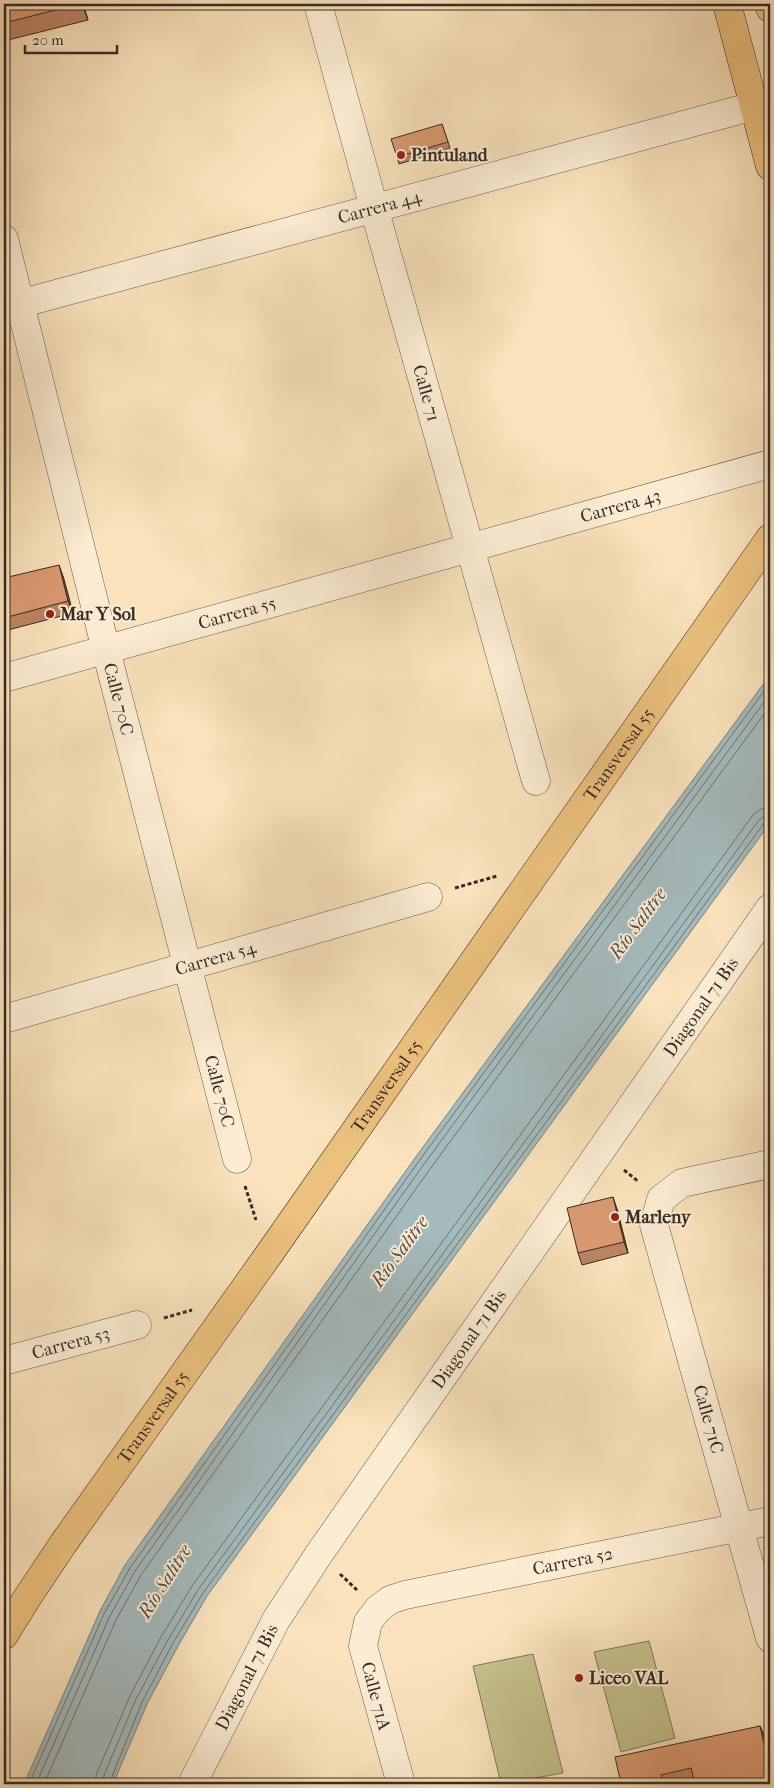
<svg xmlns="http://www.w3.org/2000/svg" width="774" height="1788" font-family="'IM FELL French Canon',serif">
  <rect width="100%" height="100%" fill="#f9e2bc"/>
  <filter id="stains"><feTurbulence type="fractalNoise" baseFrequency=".004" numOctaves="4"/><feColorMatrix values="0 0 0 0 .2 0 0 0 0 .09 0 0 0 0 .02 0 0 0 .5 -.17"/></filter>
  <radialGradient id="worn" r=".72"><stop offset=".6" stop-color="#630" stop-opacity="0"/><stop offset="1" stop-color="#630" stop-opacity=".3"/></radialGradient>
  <g fill="#c5c18c" stroke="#7e7658">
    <polygon points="649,1641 675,1738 621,1752 594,1652"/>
    <polygon points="533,1654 563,1773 501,1784 473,1666"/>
  </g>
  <polygon fill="#a4babd" stroke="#798080" points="770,675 770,823 207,1596 178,1646 147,1704 113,1784 24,1784 100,1611 125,1565 415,1158"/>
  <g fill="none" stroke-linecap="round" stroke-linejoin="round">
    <g stroke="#6e7271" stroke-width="1">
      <polyline points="29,1784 104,1614 130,1568 419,1161 770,683"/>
      <polyline points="36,1784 110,1616 135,1571 424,1164 770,694"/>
      <polyline points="44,1784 116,1620 141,1575 430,1169 770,706"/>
      <polyline points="95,1784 96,1775 130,1696 161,1637 192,1586 753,815 761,809 770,807"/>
      <polyline points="102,1784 103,1778 136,1699 168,1640 198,1590 759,820 764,816 770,815"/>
      <polyline points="109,1784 142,1702 173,1643 203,1593 764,823 770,821"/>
    </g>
    <defs>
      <g id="minor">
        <path id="s1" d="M 318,4 L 374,208 L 536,781"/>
        <path id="s2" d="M 4,239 L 106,650 L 237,1159"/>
        <path id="s3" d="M 4,308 L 754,106"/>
        <path id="s4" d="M 4,678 L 770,464"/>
        <path id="s5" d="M 4,1019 L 428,897"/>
        <path id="s6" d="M 770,1164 L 682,1183 L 661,1199 L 654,1225 L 770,1638"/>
        <path id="s7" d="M 4,1361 L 137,1325"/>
        <path id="s8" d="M 192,1784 L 276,1620 L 319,1554 L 770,908"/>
        <path id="s9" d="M 401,1784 L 363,1646 L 368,1622 L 378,1609 L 390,1600 L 405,1595 L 770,1521"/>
      </g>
      <g id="major">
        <polyline points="727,4 770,166"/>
        <polyline points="769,4 770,8"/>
        <path id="s10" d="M 4,1635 L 27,1598 L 63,1544 L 267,1257 L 770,538"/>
      </g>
    </defs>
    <use href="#minor" stroke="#68584b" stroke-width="29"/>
    <use href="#major" stroke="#382a25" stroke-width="29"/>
    <g stroke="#382a25" stroke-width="3" stroke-dasharray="4 2.5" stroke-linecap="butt">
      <polyline points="455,888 497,876"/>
      <polyline points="624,1170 639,1182"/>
      <polyline points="245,1186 256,1220"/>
      <polyline points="164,1318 192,1310"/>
      <polyline points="340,1574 357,1590"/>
    </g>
    <use href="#minor" stroke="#fbecd3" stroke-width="28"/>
    <use href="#major" stroke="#ecc17e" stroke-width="28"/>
  </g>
  <g fill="#bc8461" stroke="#382a25">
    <polygon points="4,4 83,4 88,20 4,41"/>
    <polygon points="442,124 450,148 399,164 397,157"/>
    <polygon points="63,576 73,613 4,631 4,578"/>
    <polygon points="617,1209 628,1253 582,1265 578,1253"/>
    <polygon points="760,1726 767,1743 770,1759 770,1784 621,1784"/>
  </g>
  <g fill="#996b4f" stroke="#382a25">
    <polygon points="82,4 83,4 88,20"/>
    <polygon points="59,565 63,576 73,613 68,601"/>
    <polygon points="613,1197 617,1209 628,1253 624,1242"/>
    <polygon points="760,1726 767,1743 770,1759 770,1770"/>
  </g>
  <g fill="#db9971" stroke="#382a25">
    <polygon points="4,4 80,4 4,23"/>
    <polygon points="442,124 448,142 397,157 391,139"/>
    <polygon points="59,565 68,601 4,618 4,578"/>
    <polygon points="613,1197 624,1242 578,1253 567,1208"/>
    <polygon points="760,1726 770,1770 770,1784 695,1784 691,1768 661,1775 663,1784 621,1784 615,1757"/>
  </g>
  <g fill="#8f2418" stroke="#fbecd3" stroke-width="2">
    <circle cx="401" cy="155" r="5"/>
    <circle cx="50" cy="614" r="5"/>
    <circle cx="615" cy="1217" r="5"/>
    <circle cx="579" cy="1678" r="5"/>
  </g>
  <g text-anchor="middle" stroke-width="4" stroke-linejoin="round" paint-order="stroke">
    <g font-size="18" font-weight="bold" fill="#382a25" stroke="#fbecd3" text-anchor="start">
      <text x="411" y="161">Pintuland</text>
      <text x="60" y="620">Mar Y Sol</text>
      <text x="625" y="1223">Marleny</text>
      <text x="589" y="1684">Liceo VAL</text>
    </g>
    <g font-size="18" fill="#382a25" stroke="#fbecd3">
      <text dy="6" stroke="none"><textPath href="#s3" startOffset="389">Carrera 44</textPath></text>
      <text dy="6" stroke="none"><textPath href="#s1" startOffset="404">Calle 71</textPath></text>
      <text dy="6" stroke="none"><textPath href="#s4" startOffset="640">Carrera 43</textPath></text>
      <text dy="6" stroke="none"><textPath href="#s4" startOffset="242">Carrera 55</textPath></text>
      <text dy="6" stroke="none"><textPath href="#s2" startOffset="474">Calle 70C</textPath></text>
      <text dy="6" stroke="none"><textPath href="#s10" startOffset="1074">Transversal 55</textPath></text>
      <text dy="6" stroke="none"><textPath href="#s5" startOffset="220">Carrera 54</textPath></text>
      <text dy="6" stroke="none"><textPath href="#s8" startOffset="930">Diagonal 71 Bis</textPath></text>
      <text dy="6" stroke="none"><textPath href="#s10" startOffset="669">Transversal 55</textPath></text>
      <text dy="6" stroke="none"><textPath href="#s2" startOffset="879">Calle 70C</textPath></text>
      <text dy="6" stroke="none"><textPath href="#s8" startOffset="525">Diagonal 71 Bis</textPath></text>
      <text dy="6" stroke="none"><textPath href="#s7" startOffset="69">Carrera 53</textPath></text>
      <text dy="6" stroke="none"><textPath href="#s10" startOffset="264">Transversal 55</textPath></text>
      <text dy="6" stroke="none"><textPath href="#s6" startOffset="345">Calle 71C</textPath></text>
      <text dy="6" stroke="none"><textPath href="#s9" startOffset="386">Carrera 52</textPath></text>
      <text dy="6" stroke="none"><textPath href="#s8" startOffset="120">Diagonal 71 Bis</textPath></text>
      <text transform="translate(376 1696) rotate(75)" y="6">Calle 71A</text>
    </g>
    <g font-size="19" font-style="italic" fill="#534e4b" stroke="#fbecd3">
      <text transform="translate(637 923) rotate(-54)" y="7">Río Salitre</text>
      <text transform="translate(399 1251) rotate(-54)" y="7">Río Salitre</text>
      <text transform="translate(164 1581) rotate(-58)" y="7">Río Salitre</text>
    </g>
  </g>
  <rect width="774" height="1788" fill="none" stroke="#f9e2bc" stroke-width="20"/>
  <rect x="5" y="5" width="764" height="1778" fill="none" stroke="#382a25" stroke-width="2.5"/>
  <rect x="10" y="10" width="754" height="1768" fill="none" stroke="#382a25"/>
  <path d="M25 45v8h92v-8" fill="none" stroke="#382a25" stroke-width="2.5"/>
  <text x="32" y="45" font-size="15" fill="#382a25" stroke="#fbecd3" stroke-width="4" paint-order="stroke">20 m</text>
  <rect width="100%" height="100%" filter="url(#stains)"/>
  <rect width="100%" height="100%" fill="url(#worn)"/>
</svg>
